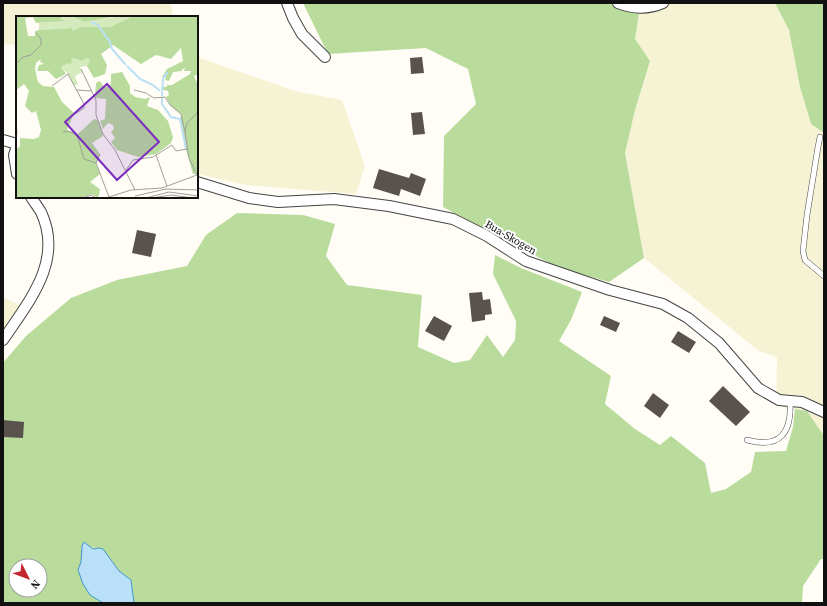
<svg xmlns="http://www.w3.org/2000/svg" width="827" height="606" font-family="'Source Serif 4',serif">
  <rect width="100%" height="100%" fill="#fffdf5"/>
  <g fill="#f6f3d4">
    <polygon points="3,3 171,3 173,17 17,17 17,46 3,43"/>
    <polygon points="668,3 775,3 789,30 800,87 811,124 824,133 824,436 807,411 776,406 777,357 759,351 644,258 625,153 635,110 650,61 635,40 639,14 654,11"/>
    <polygon points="197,57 295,91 342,100 365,166 356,194 246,185 197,174"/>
    <polygon points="3,297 23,307 3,332"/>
  </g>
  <g fill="#b9dc9c" fill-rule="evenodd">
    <polygon points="303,3 668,3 654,11 639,14 635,39 650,61 635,110 625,153 644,258 609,282 557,267 443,207 444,136 476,104 468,69 426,48 328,54"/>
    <polygon points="775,3 824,3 824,133 811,124 800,87 789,30"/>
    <path d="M 237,213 L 303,215 L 335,224 L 326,256 L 347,285 L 422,295 L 418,347 L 454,363 L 470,360 L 487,335 L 503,357 L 515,340 L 516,321 L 493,274 L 495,255 L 521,268 L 582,292 L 571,320 L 559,341 L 611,376 L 605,404 L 635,429 L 660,445 L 671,436 L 705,463 L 711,493 L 726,489 L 751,472 L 755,452 L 786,451 L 793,427 L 795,409 L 807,411 L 824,436 L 824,559 L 821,559 L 803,586 L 802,603 L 134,603 L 131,580 L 119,571 L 103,549 L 82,546 L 81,562 L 78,570 L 97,600 L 103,603 L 3,603 L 3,363 L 26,336 L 71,298 L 117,280 L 187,266 L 206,235 ZM 16,566 L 40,566 L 40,590 L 16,590 Z"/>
  </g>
  <polygon fill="#b9e0f7" stroke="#3f96cf" points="84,542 93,549 99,548 103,549 119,571 131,580 134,603 103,603 90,595 83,584 78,570 81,562 82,546"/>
  <g fill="#5a524d">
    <polygon points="422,57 424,73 411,74 410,58"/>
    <polygon points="422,112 425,134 413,135 411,113"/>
    <polygon points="379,169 409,178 411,173 426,179 420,196 401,189 399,196 373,188"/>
    <polygon points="137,230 156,234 151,257 132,253"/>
    <polygon points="482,292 483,300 490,299 492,314 485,315 485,320 472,322 469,293"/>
    <polygon points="434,316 452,326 444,341 425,331"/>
    <polygon points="604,316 620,323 616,332 600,325"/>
    <polygon points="678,331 696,342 689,353 671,342"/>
    <polygon points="723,386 750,412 736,426 709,401"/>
    <polygon points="653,393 669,405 660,418 644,406"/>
    <polygon points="3,420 24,422 23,438 3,437"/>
  </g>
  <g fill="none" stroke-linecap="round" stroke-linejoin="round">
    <defs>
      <g id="lane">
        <polyline points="820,137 818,147 807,215 803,251 805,260 824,276"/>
        <path d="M 747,440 C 780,449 792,433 790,401"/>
      </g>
      <g id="street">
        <polyline points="287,3 293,18 302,34 325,57"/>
        <path d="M 618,3 C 633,9 647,10 663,3"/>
        <polyline points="3,140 17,144"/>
        <polyline points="17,146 14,155 17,174"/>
        <polyline points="197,182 249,198 278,202 334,199 389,206 453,219 487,236 526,261 610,290 663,304 688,318 719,343 758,388 779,400 802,402 824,412"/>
        <path d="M 3,340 C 29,301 64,261 41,212 C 38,207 34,202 31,197"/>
      </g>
    </defs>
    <use href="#lane" stroke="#444" stroke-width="6"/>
    <use href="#street" stroke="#444" stroke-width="12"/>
    <use href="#lane" stroke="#fff" stroke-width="5"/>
    <use href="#street" stroke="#fff" stroke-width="10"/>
  </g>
  <g text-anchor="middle" stroke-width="4" stroke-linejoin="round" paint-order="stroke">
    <g font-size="11" fill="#111" stroke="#fff">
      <text transform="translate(511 237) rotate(30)" y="4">Bua-Skogen</text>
    </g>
  </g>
  <g transform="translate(16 16)">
    <rect width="182" height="182" fill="#fffdf5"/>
    <path d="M 46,0 L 55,0 L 68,6 L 85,2 L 117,0 L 94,11 L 64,11 L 56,15 L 55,12 L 23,14 L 23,7 L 49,5 L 45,3 ZM 58,41 L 60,44 L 71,42 L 74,44 L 71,50 L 64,51 L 67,56 L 59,60 L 62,68 L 58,70 L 52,58 L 45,51 Z" fill="#d5ebbd"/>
    <path d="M 0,0 L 46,0 L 45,3 L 50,5 L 20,7 L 17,1 L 9,2 L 12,20 L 19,20 L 19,15 L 23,14 L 56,12 L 56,15 L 64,11 L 94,11 L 117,0 L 182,0 L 182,58 L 178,60 L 182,69 L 182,158 L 177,158 L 170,134 L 164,103 L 166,99 L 155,90 L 150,81 L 153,79 L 152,75 L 145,73 L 146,71 L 151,71 L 151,69 L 156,69 L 174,58 L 175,55 L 168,55 L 169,51 L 165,55 L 157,56 L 153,65 L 149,64 L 150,61 L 146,61 L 151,53 L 167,45 L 165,32 L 155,43 L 140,39 L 125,48 L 97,29 L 85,38 L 91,49 L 89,58 L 78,62 L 71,50 L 74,44 L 71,42 L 66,45 L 56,42 L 55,48 L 52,47 L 45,51 L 50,58 L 40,63 L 32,55 L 21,55 L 23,49 L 28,48 L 24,46 L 25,43 L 20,47 L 19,53 L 22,66 L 27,70 L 38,71 L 46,86 L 58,97 L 51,114 L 62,118 L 78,103 L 82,104 L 87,120 L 76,127 L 84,138 L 80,148 L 84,158 L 74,166 L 84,173 L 83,179 L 81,182 L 76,178 L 65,182 L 0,182 L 0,134 L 4,130 L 4,122 L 18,123 L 23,121 L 25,114 L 20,95 L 16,97 L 9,90 L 13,75 L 8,68 L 0,74 ZM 55,0 L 100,0 L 68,6 ZM 106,56 L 114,70 L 114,77 L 119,81 L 129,83 L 134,81 L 131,90 L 142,94 L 152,105 L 157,121 L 155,127 L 140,138 L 122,141 L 101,134 L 95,126 L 99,122 L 95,116 L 98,113 L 97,109 L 92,107 L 87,113 L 84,105 L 89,103 L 90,83 L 79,82 L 80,67 L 84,65 L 88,71 L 91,71 L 95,68 L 95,58 Z" fill="#b9dc9c"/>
    <path fill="none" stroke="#b9e0f7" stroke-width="2" d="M 75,6 L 82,9 L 94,26 L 96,33 L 110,49M 111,50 L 124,63 L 137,69 L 144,75M 146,80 L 147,62 L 152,56M 146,81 L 146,88 L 155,101 L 164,103 L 170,133"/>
    <path fill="none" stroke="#a09f9a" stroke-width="1" d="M 0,48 L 7,41 L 15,39 L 25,29 L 25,23 L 20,17M 65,53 L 80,84 L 80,99 L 87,118 L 99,134 L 119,174M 36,70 L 52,58 L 68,88 L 68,92 L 59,98M 60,74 L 76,75M 118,74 L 130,77 L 138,82 L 149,81 L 154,89 L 165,98 L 169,116M 0,104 L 1,118M 47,116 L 52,115 L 61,119 L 68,143 L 80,147M 84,138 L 80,147 L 93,181 L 115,174 L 146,172 L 181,159M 140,139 L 151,170M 110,154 L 117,144 L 137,141 L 156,129 L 160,135 L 171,133M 181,159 L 173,142 L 169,116 L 171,107 L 182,96M 119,180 L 150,173 L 182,174M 67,182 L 75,179 L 80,182M 130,182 L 153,176 L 182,180M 135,182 L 155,179 L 177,182"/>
    <path fill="#7b2cbf" fill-opacity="0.15" stroke="#7b2cbf" stroke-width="2" d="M 91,68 L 143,126 L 101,164 L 49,106 Z"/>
    <rect width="182" height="182" fill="none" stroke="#111" stroke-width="2"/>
  </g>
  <rect width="827" height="606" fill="none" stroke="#111111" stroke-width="8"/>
  <g transform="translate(28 578) rotate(132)"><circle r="19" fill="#ffffff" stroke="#a0a0a0"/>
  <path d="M0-3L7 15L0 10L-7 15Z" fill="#c4262e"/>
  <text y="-6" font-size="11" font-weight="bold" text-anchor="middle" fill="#111111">N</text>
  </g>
</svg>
